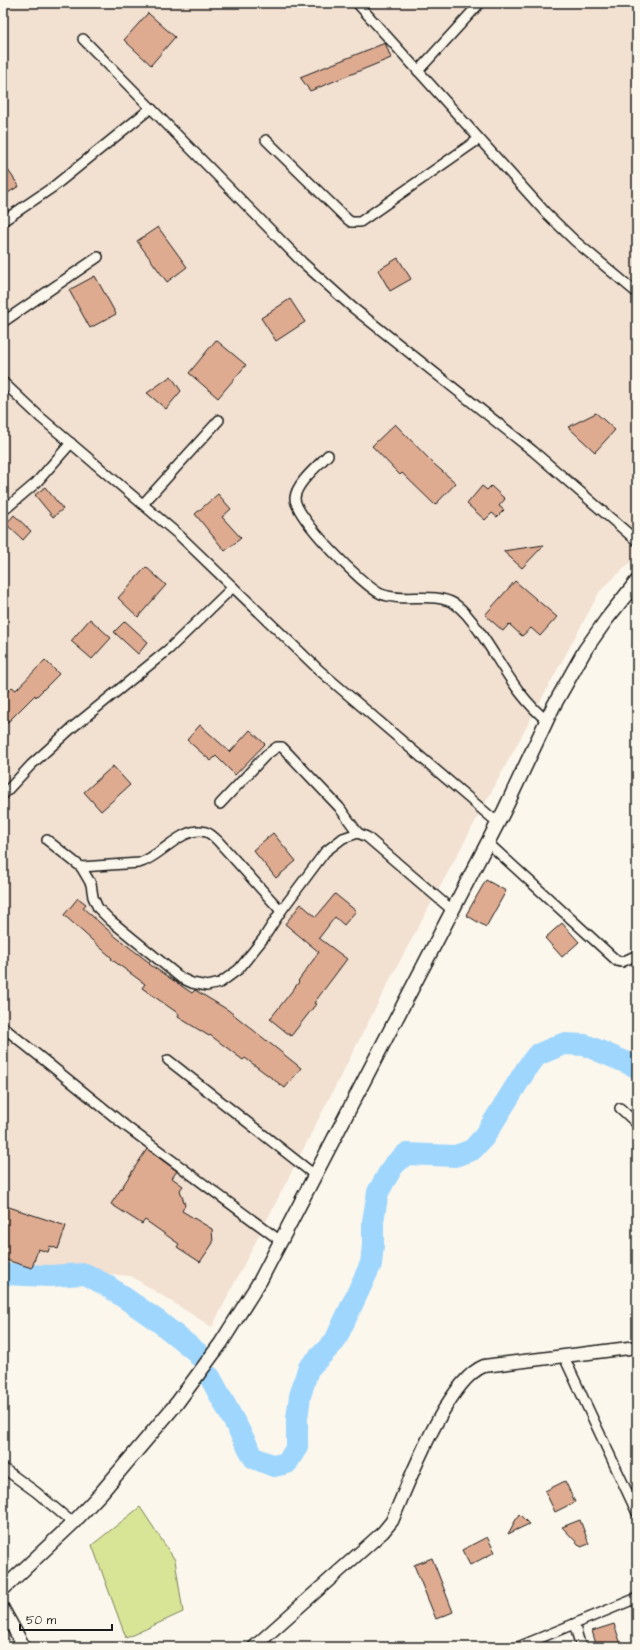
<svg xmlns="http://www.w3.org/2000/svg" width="640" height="1650" font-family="'Architects Daughter',sans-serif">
  <rect width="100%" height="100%" fill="#fbf7ec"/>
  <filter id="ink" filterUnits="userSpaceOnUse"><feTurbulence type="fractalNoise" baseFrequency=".025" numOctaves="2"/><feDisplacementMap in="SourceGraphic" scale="8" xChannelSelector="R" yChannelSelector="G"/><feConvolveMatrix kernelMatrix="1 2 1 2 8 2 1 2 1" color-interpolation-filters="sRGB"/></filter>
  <g filter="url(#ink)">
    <polygon fill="#f2e0d1" points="11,3 637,3 637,556 600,591 396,968 212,1327 131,1276 32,1268 13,1265 3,1257 3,8"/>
    <polygon fill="#d8e597" stroke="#7a805a" points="140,1507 175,1560 183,1612 126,1638 92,1545"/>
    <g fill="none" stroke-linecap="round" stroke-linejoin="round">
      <g stroke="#9ed6fe" stroke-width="22">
        <polyline points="3,1274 49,1276 85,1274 106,1285 158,1321 198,1353 199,1356"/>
        <polyline points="210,1377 254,1458 274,1466 287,1463 297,1447 297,1418 300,1396 308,1369 335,1341 371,1264 373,1245 373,1221 378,1192 393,1166 406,1154 455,1156 472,1150 484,1137 527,1068 537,1055 563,1044 585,1045 637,1067"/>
      </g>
    </g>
    <g fill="#deab91" stroke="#1c1c1c">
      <polygon points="148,13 175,37 151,65 124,40"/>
      <polygon points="385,43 391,58 310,91 300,77"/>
      <polygon points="3,163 19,186 3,196"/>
      <polygon points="158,227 187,267 167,282 137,241"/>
      <polygon points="398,258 411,279 390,291 378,270"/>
      <polygon points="95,276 116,314 90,328 69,290"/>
      <polygon points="290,299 305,322 276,341 261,318"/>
      <polygon points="216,340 246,365 218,398 189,373"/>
      <polygon points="171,376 181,391 166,409 147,393"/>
      <polygon points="596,413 615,430 595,452 568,427"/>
      <polygon points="395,424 435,465 456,483 435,505 402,473 400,475 372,446"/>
      <polygon points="482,486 487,490 491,486 505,499 499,506 504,510 497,517 492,513 485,520 467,504"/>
      <polygon points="45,487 63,509 53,517 35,495"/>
      <polygon points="218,494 231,509 222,517 241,538 225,551 195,514"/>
      <polygon points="14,515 31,531 23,540 6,524"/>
      <polygon points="544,545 522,568 503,551"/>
      <polygon points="146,567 166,585 138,617 118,598"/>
      <polygon points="515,581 557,617 540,636 531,628 522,636 509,624 503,631 485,615"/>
      <polygon points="90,619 111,638 92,659 71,641"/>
      <polygon points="125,621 148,642 138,654 114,632"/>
      <polygon points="45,660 59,674 36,697 35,695 3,727 3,696 12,687 16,690"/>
      <polygon points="200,725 230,752 250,730 265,744 235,775 216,756 211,761 187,740"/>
      <polygon points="113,766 130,785 101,811 84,792"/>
      <polygon points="273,833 296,861 276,878 253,850"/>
      <polygon points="486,880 506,891 486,927 466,915"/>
      <polygon points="335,894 356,911 344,925 335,917 319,938 347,959 314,1003 316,1004 291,1036 270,1019 299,982 298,981 319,952 285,924 301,904 316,917"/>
      <polygon points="78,898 86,904 83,908 116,937 150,963 149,964 192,993 195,990 228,1010 301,1068 285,1088 245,1058 243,1060 210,1035 209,1036 178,1017 179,1014 142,988 145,984 111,959 112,958 64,915"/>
      <polygon points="562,923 579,942 562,957 545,938"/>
      <polygon points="147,1149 177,1171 172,1178 183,1186 180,1190 185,1205 182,1211 212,1229 213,1243 200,1262 177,1247 179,1244 145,1220 142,1224 111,1204"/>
      <polygon points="3,1205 66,1226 58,1249 50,1246 48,1252 38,1249 32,1268 3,1259"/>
      <polygon points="565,1481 575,1502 555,1512 545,1491"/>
      <polygon points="519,1514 529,1524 508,1534"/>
      <polygon points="580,1520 589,1544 581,1547 562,1527"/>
      <polygon points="487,1537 495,1552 470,1565 462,1550"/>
      <polygon points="432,1558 453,1612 436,1619 414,1565"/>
      <polygon points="614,1624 622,1647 597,1647 592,1631"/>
    </g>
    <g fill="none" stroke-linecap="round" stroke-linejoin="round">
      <defs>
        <g id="minor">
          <polyline points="357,3 546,213 575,241 637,293"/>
          <polyline points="83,39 302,262 352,307 533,451 637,541"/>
          <polyline points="418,71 480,3"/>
          <polyline points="266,140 347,219 351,222 360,222 479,139"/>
          <polyline points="3,221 53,187 151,108"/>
          <polyline points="3,322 98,257"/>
          <polyline points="3,382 40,417 180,536 319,670 498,823"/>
          <path d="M 328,455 C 319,465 296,483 295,498 C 294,516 363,586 381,594 C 404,603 433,591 455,604 C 465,611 473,622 479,631 C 494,652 506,675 522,695 C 529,704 538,713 547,721"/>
          <polyline points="143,504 219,420"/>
          <polyline points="3,511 36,483 71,443"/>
          <polyline points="3,795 31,765 73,727 169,649 233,587"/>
          <polyline points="220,804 266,755 277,747 282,747 339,807 358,833"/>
          <polyline points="47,840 81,867 91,884 93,897 98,908 110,920 181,978 192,983 207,986 220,983 239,969 263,939 281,911 325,852 343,838 358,833 367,837 452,910"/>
          <polyline points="487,842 617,961 622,962 637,955"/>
          <path d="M 81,867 L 139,863 C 161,857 182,825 206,832 C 210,833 215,838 218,841 L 281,911"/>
          <polyline points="3,1027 127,1127 282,1242"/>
          <polyline points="168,1060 316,1176"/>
          <polyline points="620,1108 637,1124"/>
          <polyline points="564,1357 637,1513"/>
          <polyline points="3,1468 36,1492 73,1523"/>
          <polyline points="574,1624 581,1647"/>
          <polyline points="518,1647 637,1598"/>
        </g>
        <g id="tertiary">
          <polyline points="3,1609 24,1647"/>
          <path d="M 254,1647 L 383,1532 L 392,1521 C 408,1484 447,1380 484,1366 L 637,1347"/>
        </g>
        <polyline id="secondary" points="3,1589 73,1523 101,1493 177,1403 221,1343 260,1281 504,811 553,707 585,650 606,620 637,581"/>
      </defs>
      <use href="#minor" stroke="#1c1c1c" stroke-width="12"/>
      <use href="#tertiary" stroke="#1c1c1c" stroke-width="15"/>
      <use href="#secondary" stroke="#1c1c1c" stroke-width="16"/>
      <use href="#minor" stroke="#fbf7ec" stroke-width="9"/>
      <use href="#tertiary" stroke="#fbf7ec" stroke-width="12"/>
      <use href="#secondary" stroke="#fbf7ec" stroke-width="13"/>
    </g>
  </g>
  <rect width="640" height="1650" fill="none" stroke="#fbf7ec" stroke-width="16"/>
  <rect x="8" y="8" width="624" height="1634" fill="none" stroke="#1c1c1c" stroke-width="1.5" filter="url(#ink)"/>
  <path d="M20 1624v6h92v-6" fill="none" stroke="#1c1c1c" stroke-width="2"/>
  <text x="26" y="1624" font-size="12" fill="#1c1c1c" stroke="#fbf7ec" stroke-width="3" paint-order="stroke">50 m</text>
</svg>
